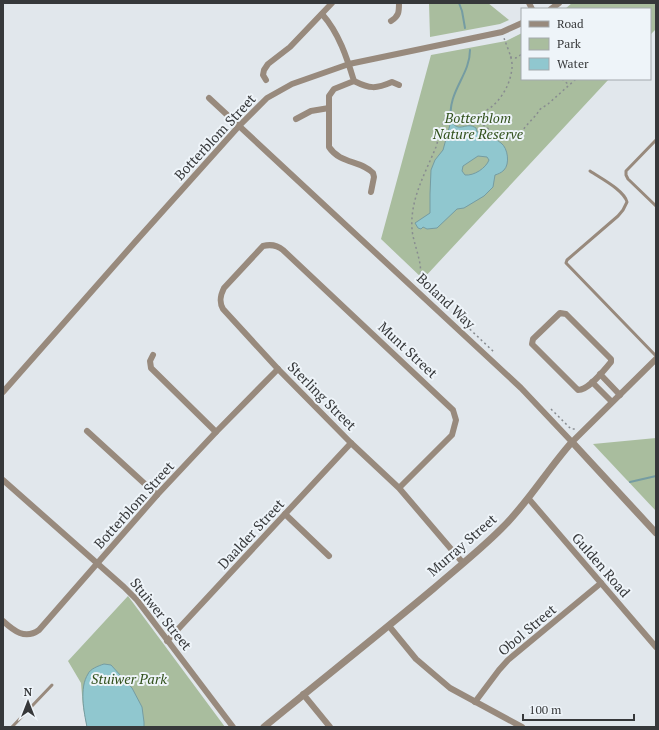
<svg xmlns="http://www.w3.org/2000/svg" width="659" height="730" font-family="'PT Serif',serif">
  <rect width="100%" height="100%" fill="#e1e7ec"/>
  <g fill="#a9bd9e">
    <polygon points="429,3 488,3 509,20 500,24 430,37"/>
    <polygon points="572,3 656,3 656,29 650,35 650,9 565,9"/>
    <polygon points="522,33 522,79 609,79 423,279 381,239 431,55 506,41"/>
    <polygon points="656,438 656,511 593,444"/>
    <polygon points="128,596 225,727 87,727 83,707 81,683 68,661"/>
  </g>
  <g fill="#90c7cf" stroke="#759ca2" fill-rule="evenodd">
    <path d="M 451,121 C 459,134 466,121 476,128 L 477,132 L 492,134 C 494,139 497,140 501,143 C 508,148 510,164 504,170 C 501,173 498,174 495,175 L 493,187 L 484,196 L 464,208 L 457,209 L 437,228 L 427,229 L 423,227 L 421,229 L 418,228 L 415,223 L 430,213 L 430,194 L 431,170 L 435,160 L 443,150 ZM 478,156 L 487,157 L 489,160 C 486,168 474,176 465,175 L 462,171 L 463,166 Z"/>
    <path d="M 104,664 L 111,665 L 132,688 L 142,707 L 144,722 L 144,727 L 87,727 C 84,712 79,688 88,674 C 90,669 98,666 104,664 Z"/>
  </g>
  <g fill="none" stroke-linecap="round" stroke-linejoin="round">
    <g stroke="#759ca2" stroke-width="2">
      <polyline points="459,3 462,11 465,28"/>
      <path d="M 451,121 C 447,91 470,76 470,50"/>
      <polyline points="630,482 656,476"/>
    </g>
    <g stroke="#888c90" stroke-width="1.5" stroke-dasharray="2 3" stroke-linecap="butt">
      <polyline points="510,57 516,58 522,54"/>
      <polyline points="562,79 569,85"/>
      <polyline points="471,116 501,138 506,139 519,137 525,127 537,114 539,110 548,104 576,79"/>
      <polyline points="419,281 495,353"/>
      <path d="M 418,283 C 426,268 413,245 412,229 C 410,199 425,174 436,147 C 439,137 441,127 445,118 C 455,116 464,118 473,116 C 495,111 510,89 512,68 C 513,59 507,47 504,38"/>
      <polyline points="551,409 571,429 575,429"/>
    </g>
    <g stroke="#988a7d" stroke-width="3">
      <polyline points="656,140 626,171 626,175 628,179 656,206"/>
      <path d="M 590,171 C 600,178 624,190 627,202 L 623,210 L 618,216 L 567,260 L 566,263 L 656,356"/>
      <polyline points="12,727 52,685"/>
    </g>
    <g stroke="#988a7d" stroke-width="6">
      <polyline points="529,3 532,9"/>
      <polyline points="551,9 559,3"/>
      <path d="M 322,14 C 339,33 347,58 354,81 L 334,89 L 329,96 L 329,147 C 340,164 361,160 373,173 L 374,177 L 371,192"/>
      <path d="M 391,21 C 399,16 399,12 399,3"/>
      <polyline points="266,80 263,75 264,70 268,64 290,47 332,3"/>
      <path d="M 354,81 C 370,89 376,89 392,82 L 399,85"/>
      <polyline points="209,98 521,388 572,442 656,359"/>
      <polyline points="296,119 311,111 329,108"/>
      <path d="M 560,313 L 566,314 L 611,359 L 611,362 C 604,370 589,390 578,390 L 532,344 L 533,339 Z"/>
      <polyline points="153,355 150,361 151,368 216,432"/>
      <polyline points="600,374 620,395"/>
      <polyline points="592,382 612,402"/>
      <polyline points="3,392 136,241 239,126 267,98 292,84 349,64 502,32 522,23"/>
      <polyline points="87,431 157,495"/>
      <polyline points="3,480 124,587 137,600 233,727"/>
      <path d="M 399,488 L 452,435 L 456,420 L 453,410 L 283,250 C 277,245 271,244 263,246 L 224,288 C 220,296 219,302 223,309 L 278,369 L 351,443 L 399,488 L 463,563"/>
      <polyline points="528,498 656,647"/>
      <polyline points="285,514 329,556"/>
      <path d="M 3,621 C 14,631 25,640 39,630 L 157,495 L 216,432 L 278,369"/>
      <polyline points="389,626 416,659 450,688 522,727"/>
      <polyline points="167,641 351,443"/>
      <polyline points="303,694 330,727"/>
      <polyline points="475,702 499,670 508,660 601,583"/>
    </g>
    <path stroke="#988a7d" stroke-width="7" d="M 264,727 C 320,681 377,636 433,589 C 456,569 480,550 501,529 C 528,503 547,470 572,442 L 656,533"/>
  </g>
  <g text-anchor="middle" stroke-width="4" stroke-linejoin="round" paint-order="stroke">
    <g font-size="14" font-style="italic" fill="#32511c" stroke="#eef4f9">
      <text x="478" y="123">Botterblom<tspan x="478" dy="16">Nature Reserve</tspan></text>
      <text x="129" y="684">Stuiwer Park</text>
    </g>
    <g font-size="14" fill="#36383a" stroke="#eef4f9">
      <text transform="translate(215 137) rotate(-47)" y="5">Botterblom Street</text>
      <text transform="translate(446 301) rotate(43)" y="5">Boland Way</text>
      <text transform="translate(408 350) rotate(43)" y="5">Munt Street</text>
      <text transform="translate(322 396) rotate(45)" y="5">Sterling Street</text>
      <text transform="translate(134 505) rotate(-48)" y="5">Botterblom Street</text>
      <text transform="translate(251 534) rotate(-47)" y="5">Daalder Street</text>
      <text transform="translate(462 545) rotate(-41)" y="5">Murray Street</text>
      <text transform="translate(601 565) rotate(49)" y="5">Gulden Road</text>
      <text transform="translate(161 614) rotate(51)" y="5">Stuiwer Street</text>
      <text transform="translate(527 630) rotate(-40)" y="5">Obol Street</text>
    </g>
  </g>
  <rect width="659" height="730" fill="none" stroke="#36383a" stroke-width="8"/>
  <rect x="521" y="8" width="130" height="72" fill="#eef4f9" stroke="#a4a9ad"/>
  <rect x="529" y="21" width="20" height="6" fill="#988a7d" stroke="#a4a9ad"/>
  <text x="557" y="28" font-size="12" fill="#36383a">Road</text>
  <rect x="529" y="38" width="20" height="12" fill="#a9bd9e" stroke="#a4a9ad"/>
  <text x="557" y="48" font-size="12" fill="#36383a">Park</text>
  <rect x="529" y="58" width="20" height="12" fill="#90c7cf" stroke="#a4a9ad"/>
  <text x="557" y="68" font-size="12" fill="#36383a">Water</text>
  <g transform="translate(28 702)" stroke="#eef4f9" stroke-width="3" paint-order="stroke">
  <path d="M0-3L7 15L0 10L-7 15Z" fill="#36383a"/>
  <text y="-6" font-size="11" font-weight="bold" text-anchor="middle" fill="#36383a">N</text>
  </g>
  <path d="M523 714v6h111v-6" fill="none" stroke="#36383a" stroke-width="2"/>
  <text x="529" y="714" font-size="12" fill="#36383a" stroke="#eef4f9" stroke-width="3" paint-order="stroke">100 m</text>
</svg>
